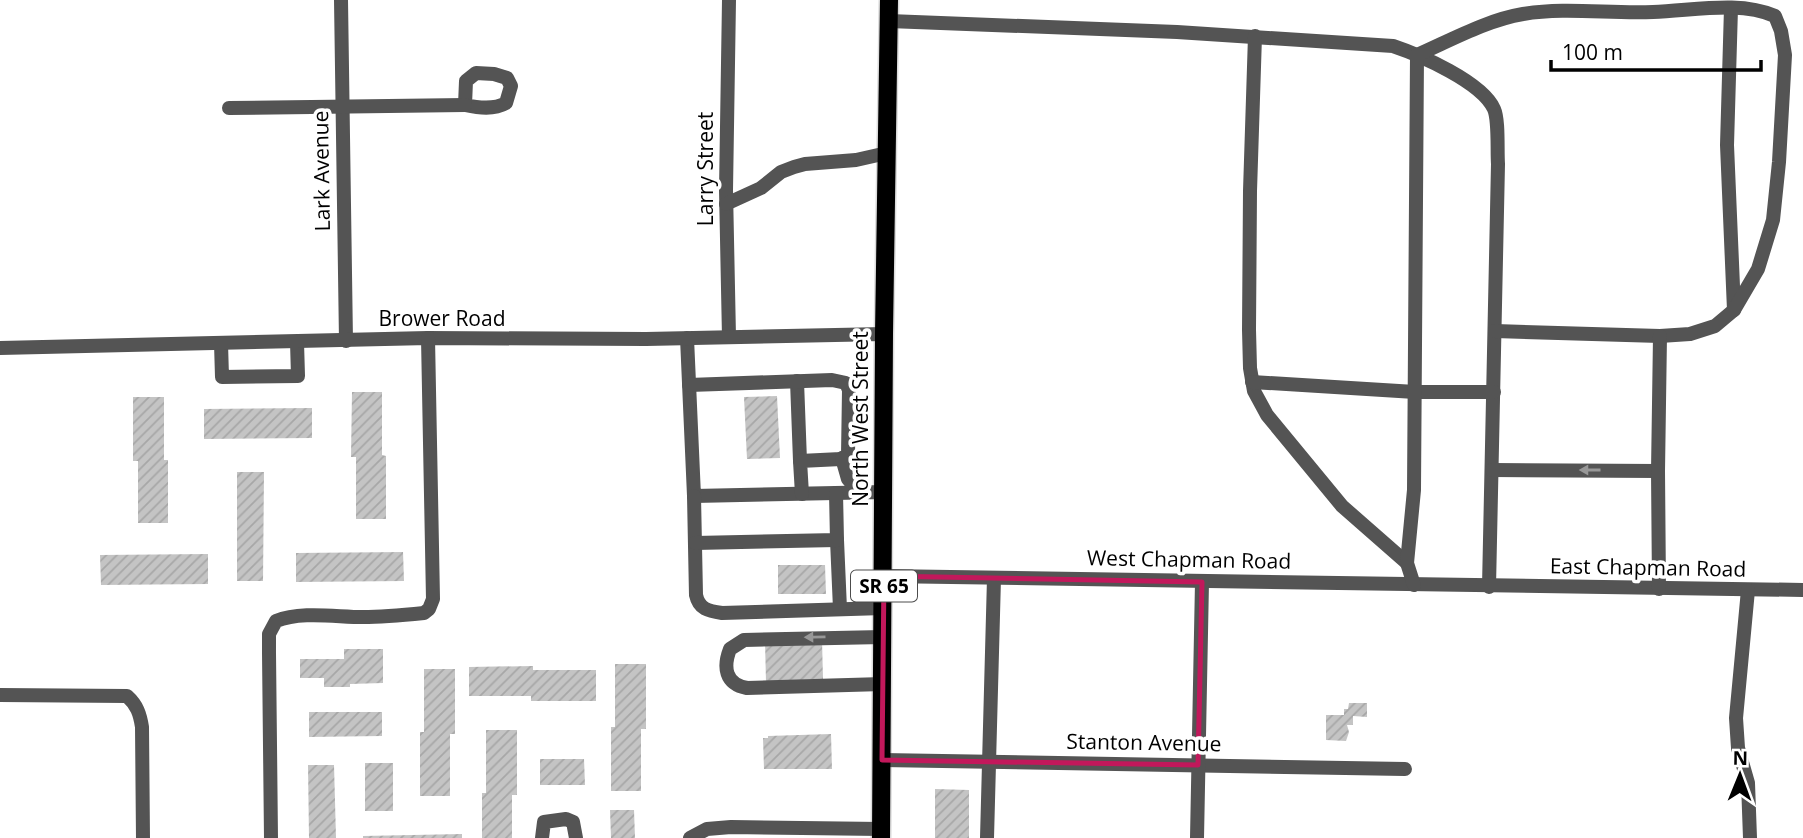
<svg xmlns="http://www.w3.org/2000/svg" width="1803" height="838" font-family="'Open Sans',sans-serif">
  <defs>
    <pattern id="building-hatch" width="6" height="6" patternUnits="userSpaceOnUse" patternTransform="scale(1.75)"><rect width="6" height="6" fill="#c4c4c4"/><path d="M-1 1l2-2M0 6l6-6M5 7l2-2" fill="none" stroke="#a7a7a7"/></pattern>
  </defs>
  <rect width="100%" height="100%" fill="#fff"/>
  <g fill="url(#building-hatch)">
    <polygon points="352,392 382,392 382,455 386,456 386,519 356,519 356,457 351,457"/>
    <polygon points="777,396 780,458 747,459 744,397"/>
    <polygon points="133,397 164,397 164,460 168,460 168,523 138,523 138,461 133,461"/>
    <polygon points="312,408 312,438 204,439 204,409"/>
    <polygon points="237,472 264,472 263,581 237,581"/>
    <polygon points="403,552 404,581 296,582 296,553"/>
    <polygon points="208,554 208,584 101,585 100,555"/>
    <polygon points="778,565 825,565 826,594 778,594"/>
    <polygon points="822,640 823,679 766,682 765,641"/>
    <polygon points="344,649 383,649 383,683 350,684 350,687 324,687 324,678 300,678 300,659 344,659"/>
    <polygon points="615,664 646,664 646,729 641,729 641,791 611,791 611,727 615,727"/>
    <polygon points="533,666 533,670 596,670 596,701 531,701 531,696 469,696 469,667"/>
    <polygon points="424,669 455,669 455,734 450,734 450,796 420,796 420,732 424,732"/>
    <polygon points="1349,703 1367,703 1367,717 1353,716 1353,725 1347,725 1349,732 1346,741 1326,740 1326,715 1344,715 1344,709 1348,709"/>
    <polygon points="309,712 382,712 382,736 309,737"/>
    <polygon points="486,730 517,730 517,795 512,795 512,838 482,838 482,793 486,793"/>
    <polygon points="831,734 832,769 764,769 763,738 768,738 768,736"/>
    <polygon points="540,759 584,759 585,785 540,785"/>
    <rect x="365" y="763" width="28" height="48"/>
    <polygon points="308,765 334,765 336,838 309,838"/>
    <polygon points="935,789 969,790 969,838 935,838"/>
    <polygon points="610,810 634,810 635,838 611,838"/>
    <polygon points="462,834 462,838 363,838 363,836"/>
  </g>
  <g fill="none" stroke-linecap="round" stroke-linejoin="round">
    <defs>
      <polyline id="major" points="881,838 884,334 889,0"/>
    </defs>
    <use href="#major" stroke="#dbdbdb" stroke-width="21"/>
    <g stroke="#545454" stroke-width="14">
      <polyline points="341,0 346,341"/>
      <polyline points="729,0 726,190 729,337"/>
      <polyline points="1731,8 1727,145 1734,310"/>
      <path d="M 889,21 L 1177,32 L 1393,46 C 1420,55 1482,82 1494,109 C 1499,120 1497,150 1498,164 L 1489,587"/>
      <polyline points="1255,36 1250,191 1249,330 1250,368 1254,391 1267,415 1342,506 1407,563"/>
      <path d="M 476,73 L 494,74 L 507,78 L 511,86 L 506,103 C 494,110 479,108 465,105 L 466,81 Z"/>
      <polyline points="229,108 465,105"/>
      <polyline points="726,204 761,188 781,172 794,167 805,164 856,160 887,153"/>
      <polyline points="687,338 694,496 884,492"/>
      <polyline points="221,343 222,377 298,376 297,342"/>
      <polyline points="0,348 428,338 646,339 884,334"/>
      <polyline points="797,381 800,461"/>
      <polyline points="1252,382 1415,392 1494,392"/>
      <polyline points="689,385 832,380 846,383 849,390 848,455 841,459 800,461 802,494"/>
      <polyline points="842,458 848,479 859,492"/>
      <polyline points="1492,470 1658,471"/>
      <path d="M 694,496 L 696,595 C 699,609 708,611 722,613 L 883,608"/>
      <polyline points="837,540 840,609"/>
      <polyline points="695,543 837,540 836,493"/>
      <polyline points="884,576 1803,590"/>
      <path d="M 1414,585 L 1407,563 L 1414,490 L 1417,55 C 1451,40 1487,20 1523,14 C 1566,7 1610,14 1653,12 C 1692,11 1739,0 1775,16 L 1781,31 L 1785,55 L 1779,162 L 1773,220 L 1758,269 L 1734,310 L 1715,326 L 1690,334 L 1660,336 L 1495,331"/>
      <polyline points="1659,589 1658,471 1660,336"/>
      <polyline points="1748,590 1736,718 1738,748 1748,783 1750,838"/>
      <path d="M 883,684 L 747,688 C 725,684 723,667 730,649 L 744,640 L 883,637"/>
      <path d="M 0,695 L 127,696 C 137,705 140,714 142,727 L 143,838"/>
      <polyline points="882,760 1405,769"/>
      <path d="M 271,838 L 269,653 L 269,634 L 276,621 C 301,611 336,617 363,617 C 384,617 404,615 424,613 L 429,609 L 433,599 L 428,338"/>
      <polyline points="542,838 544,822 566,819 573,822 576,838"/>
      <polyline points="690,838 707,829 731,827 881,829"/>
      <polyline points="987,838 994,578"/>
      <polyline points="1197,838 1202,582"/>
    </g>
    <use href="#major" stroke="#000" stroke-width="18"/>
  </g>
  <defs><path id="oneway-solid" d="M-6-.8H1V-3.2L6.5 0L1 3.2V.8H-6Z" transform="scale(1.75)"/></defs>
  <g fill="#989898">
    <use href="#oneway-solid" transform="translate(1590 470) rotate(-180)"/>
    <use href="#oneway-solid" transform="translate(815 637) rotate(179)"/>
  </g>
  <path fill="none" stroke="#c2185b" stroke-width="5" stroke-linejoin="round" d="M 884,576 L 1202,582 L 1198,765 L 882,760 Z"/>
  <g text-anchor="middle" stroke-width="7" stroke-linejoin="round" paint-order="stroke">
    <rect fill="#fff" stroke="#4c4c4c" stroke-width="2" x="851" y="570.5" width="66" height="31" rx="5"/>
    <g font-size="19" font-weight="bold" fill="#000">
      <text x="884" y="593">SR 65</text>
    </g>
    <g font-size="21" fill="#000" stroke="#fff">
      <text transform="translate(706 169) rotate(-90)" y="7">Larry Street</text>
      <text transform="translate(322 171) rotate(-91)" y="7">Lark Avenue</text>
      <text x="442" y="326">Brower Road</text>
      <text transform="translate(861 419) rotate(-90)" y="7">North West Street</text>
      <text transform="translate(1189 560) rotate(1)" y="7">West Chapman Road</text>
      <text transform="translate(1648 568) rotate(1)" y="7">East Chapman Road</text>
      <text transform="translate(1144 743) rotate(1)" y="7">Stanton Avenue</text>
    </g>
  </g>
  <g transform="translate(1740 775) rotate(1)" stroke="#ffffff" stroke-width="5" paint-order="stroke">
  <path d="M0-5L12 26L0 18L-12 26Z" fill="#000000"/>
  <text y="-10" font-size="19" font-weight="bold" text-anchor="middle" fill="#000000">N</text>
  </g>
  <path d="M1551 60v10h210v-10" fill="none" stroke="#000000" stroke-width="3.5"/>
  <text x="1562" y="60" font-size="21" fill="#000000" stroke="#ffffff" stroke-width="5" paint-order="stroke">100 m</text>
</svg>
